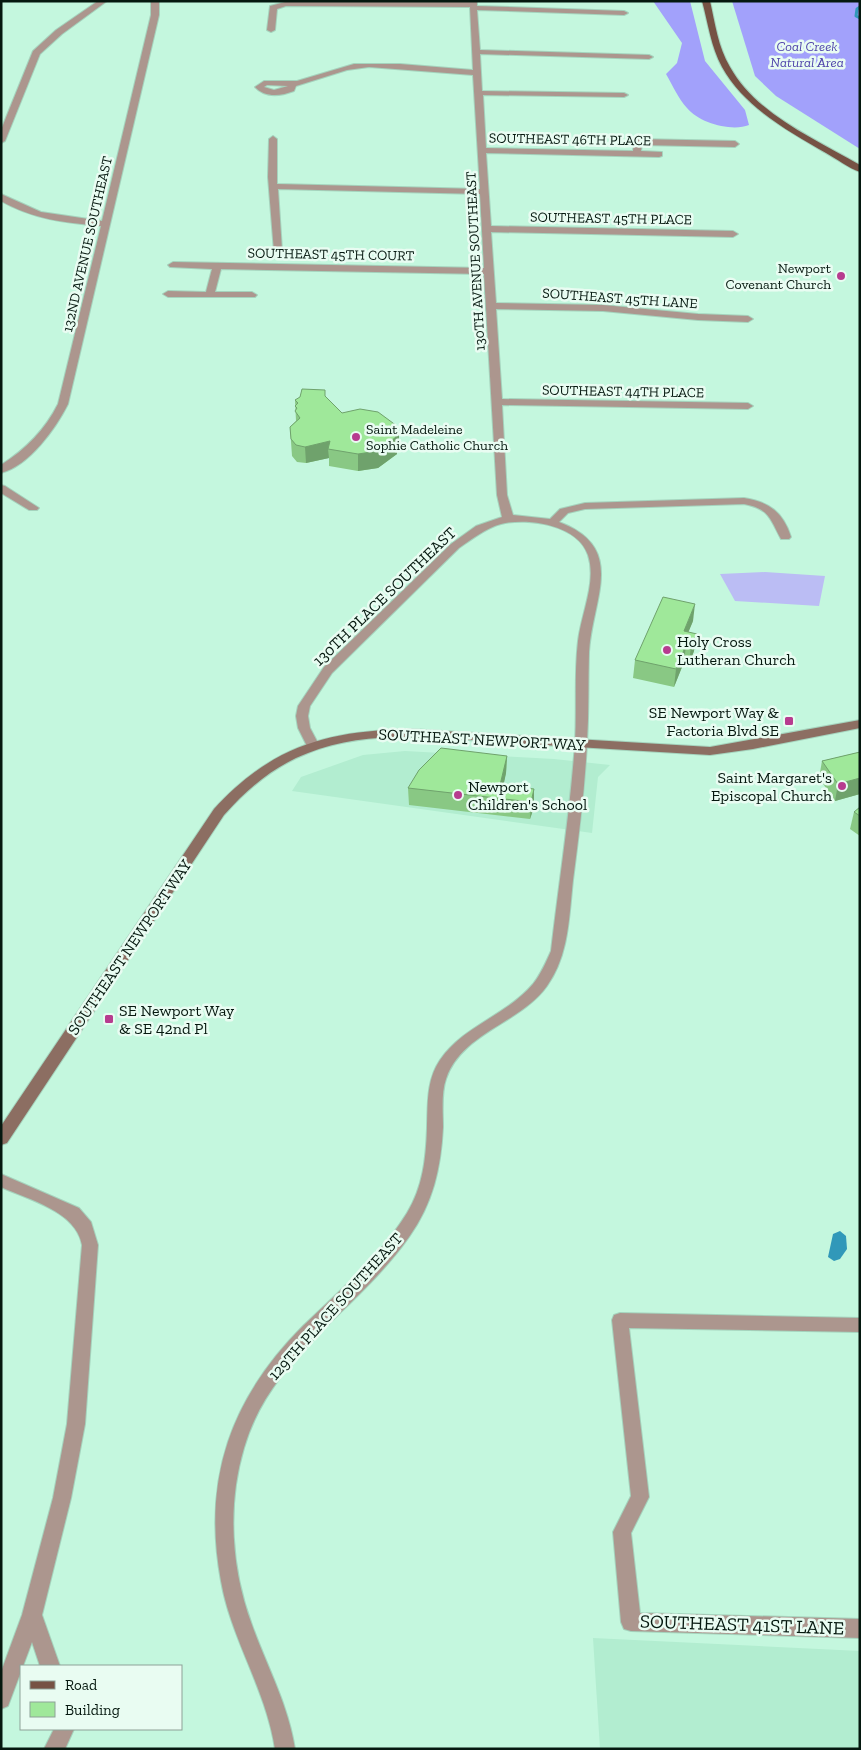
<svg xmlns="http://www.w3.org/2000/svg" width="861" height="1750" font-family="'Zilla Slab',serif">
  <rect width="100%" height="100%" fill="#c4f7de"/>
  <g fill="#b2edd0">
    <polygon points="405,751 554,759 610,765 598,777 592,833 292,791 301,777 363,755"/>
    <polygon points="593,1638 860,1651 860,1749 600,1749"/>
  </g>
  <polygon fill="#bbbdf4" points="765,572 825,576 819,606 735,601 720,574"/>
  <g fill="#a2a1fb">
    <path d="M 653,1 L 690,1 L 705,61 L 745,110 L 749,125 C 732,132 699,123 687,108 C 678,98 673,86 666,74 L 677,63 L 682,43 Z"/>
    <polygon points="732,1 860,1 860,149 776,96 755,76"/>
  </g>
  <polygon fill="#3198b9" points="840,1231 846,1236 847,1249 840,1259 834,1261 828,1257 833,1234"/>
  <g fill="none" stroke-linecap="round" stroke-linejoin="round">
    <polyline stroke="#3198b9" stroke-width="3" points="860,7 857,9 856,16 860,18"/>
    <defs>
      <g id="minor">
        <polygon points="98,1 107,1 62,34 40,54 5,141 1,143 1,130 33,51 56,30"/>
        <path d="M 151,1 L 159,1 L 159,15 L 68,404 C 56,428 29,466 1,473 L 1,465 C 26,449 45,430 58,404 L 101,226 C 66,223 32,219 1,201 L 1,194 L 41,212 L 102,221 L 151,15 Z"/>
        <path d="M 469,1 L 477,1 L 477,6 L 624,11 L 628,13 L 624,15 L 477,10 L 480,50 L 649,55 L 653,57 L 649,59 L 480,54 L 482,91 L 624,93 L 628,95 L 624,97 L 483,95 L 486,148 L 633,151 L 634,142 L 638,139 L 735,141 L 739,144 L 735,147 L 642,145 L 641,151 L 662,152 L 662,156 L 659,157 L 486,153 L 491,226 L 733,231 L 738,234 L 733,237 L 491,232 L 496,303 L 603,305 L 698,314 L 748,316 L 753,319 L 748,322 L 698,320 L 603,311 L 496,309 L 502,399 L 748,403 L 753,406 L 748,409 L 502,405 L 507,495 L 513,515 L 550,519 L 560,509 L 585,503 L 744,498 C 769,502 783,512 791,537 L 789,539 L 781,539 C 770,519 770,509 744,504 L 585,509 L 568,513 L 559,522 C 628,548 592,599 589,652 C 588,682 589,712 587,742 C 585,788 579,834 573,880 C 569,917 569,955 547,986 C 521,1023 461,1033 446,1079 C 441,1093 443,1112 443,1127 C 441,1168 433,1203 409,1237 C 357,1311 270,1357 244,1448 C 227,1505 231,1569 252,1625 C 267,1667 288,1704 295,1749 L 275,1749 C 266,1689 231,1639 221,1581 C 202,1479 231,1398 303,1326 C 340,1290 380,1257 407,1213 C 423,1187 426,1158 427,1128 C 428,1104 426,1081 440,1060 C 463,1026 507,1015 533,984 C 541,974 546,962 551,951 C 559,882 570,813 575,743 C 577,709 574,675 578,641 C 581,614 597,582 588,555 C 578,525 528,517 501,524 C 486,528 472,539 459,548 L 332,673 L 310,706 L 308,716 L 310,728 L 319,745 L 313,749 L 308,748 L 298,728 L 296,716 L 298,706 L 324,667 L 451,544 L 476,526 L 502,517 L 497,495 L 484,274 L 221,269 L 215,292 L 252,292 L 257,295 L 255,297 L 168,297 L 163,294 L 168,291 L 206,292 L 212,269 L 170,267 L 168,265 L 173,262 L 484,268 L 480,194 L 278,189 L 282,250 L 274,252 L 268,177 L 269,139 L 273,136 L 277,139 L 277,184 L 480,189 L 473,75 L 369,67 L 347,70 L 296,86 L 294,91 C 281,96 265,98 255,87 L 264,81 L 297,81 L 354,64 L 400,64 L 473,70 L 470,7 L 286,6 L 277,9 L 275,30 L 271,32 L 267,30 L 270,6 L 285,2 ZM 267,85 L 288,86 L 274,90 L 264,87 Z"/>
        <polygon points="1,485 5,486 39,508 37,510 29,510 1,493"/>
        <path d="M 1,1174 L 79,1208 L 91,1222 L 98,1245 L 85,1424 L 71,1498 L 42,1615 L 60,1666 L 40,1666 L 32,1642 L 8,1706 L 1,1709 L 1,1672 L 22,1615 L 53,1498 L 67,1424 L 82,1245 C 76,1211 29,1200 1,1187 Z"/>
        <polygon points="620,1313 860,1318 860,1332 629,1328 649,1497 631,1533 640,1613 860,1619 860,1638 631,1631 624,1629 621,1622 613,1532 631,1496 612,1320 614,1315"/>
        <polygon points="54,1729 74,1729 65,1749 44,1749"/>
      </g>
      <path id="secondary" d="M 860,720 L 860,728 L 753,749 L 710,755 C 643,751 577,747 510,743 C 444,739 371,728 308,753 C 274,766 248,788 224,815 L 7,1143 L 1,1145 L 1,1126 L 214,809 C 272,746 326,731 409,729 L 710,747 Z"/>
      <path id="primary" d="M 702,1 L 710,1 C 715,23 718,47 730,67 C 756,114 815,139 860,165 L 860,172 C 848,168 837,159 826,153 C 788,131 744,107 722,67 C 711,47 708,23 702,1 Z"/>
    </defs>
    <use href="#minor" stroke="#a5d3bd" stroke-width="2"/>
    <use href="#secondary" stroke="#a5d3bd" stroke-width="2"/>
    <use href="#primary" stroke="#a5d3bd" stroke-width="2"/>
    <use href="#minor" fill="#ac968e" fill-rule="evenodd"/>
    <use href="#secondary" fill="#8c6e62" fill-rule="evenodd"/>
    <use href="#primary" fill="#765244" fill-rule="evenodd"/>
  </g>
  <g fill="#89c884">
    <polygon points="325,390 325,397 342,413 397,426 397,430 399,431 399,448 397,449 397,454 378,468 358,471 329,466 329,458 306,463 297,462 292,456 290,427 296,421 295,400"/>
    <polygon points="693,621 688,632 694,651 689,664 684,662 674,687 633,678 635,660"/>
    <polygon points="860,752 860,794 835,801 819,778 822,761"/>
    <polygon points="507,756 506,773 503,785 534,789 534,807 530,819 409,805 408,788"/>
    <polygon points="860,807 860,836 850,829 854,812"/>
  </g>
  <g fill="#6fa26c">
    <polygon points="397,426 397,432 399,431 399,448 397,449 397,454 378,468 358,471 358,454"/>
    <polygon points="330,441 328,449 329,458 306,463 305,447"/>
    <polygon points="695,604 693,621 682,648 684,631"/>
    <polygon points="697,634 694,651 689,664 691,646"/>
    <polygon points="686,645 684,662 674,687 676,669"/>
    <polygon points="507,756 506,773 501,798 500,785"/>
    <polygon points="860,778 860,794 835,801 838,784"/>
    <polygon points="534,789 534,807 530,819 531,802"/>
  </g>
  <g fill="#9fe89a" stroke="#6fa26c">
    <polygon points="302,389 325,390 325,396 342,413 360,409 378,412 397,426 394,427 399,431 394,434 396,437 378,451 358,454 328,449 330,441 305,447 296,445 291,439 290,427 300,418 295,411 297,408 295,406 298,403 295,400 300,397"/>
    <polygon points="663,597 695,604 684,631 697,634 691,646 686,645 676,669 635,660"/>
    <polygon points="441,748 507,756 500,785 534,789 531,802 408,788 419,770"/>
    <polygon points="860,752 860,778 838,784 822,761"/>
    <polygon points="860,807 860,816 854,812"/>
  </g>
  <g fill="#b73c8f" stroke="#e9fcf2" stroke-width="2">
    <circle cx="841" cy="276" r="5"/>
    <circle cx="356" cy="437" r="5"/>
    <circle cx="667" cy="650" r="5"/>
    <rect x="784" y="716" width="10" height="10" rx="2.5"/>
    <circle cx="842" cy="786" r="5"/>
    <circle cx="458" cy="795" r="5"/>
    <rect x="104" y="1014" width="10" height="10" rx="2.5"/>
  </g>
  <g text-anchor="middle" stroke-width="5" stroke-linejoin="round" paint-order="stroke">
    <g font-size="14" font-style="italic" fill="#4f44ab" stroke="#e9fcf2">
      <text x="807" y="51">Coal Creek<tspan x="807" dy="16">Natural Area</tspan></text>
    </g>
    <g font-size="14" fill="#05180f" stroke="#e9fcf2">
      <text transform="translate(570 139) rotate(1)" y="5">SOUTHEAST 46TH PLACE</text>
      <text transform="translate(611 218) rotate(1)" y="5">SOUTHEAST 45TH PLACE</text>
      <text transform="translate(87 244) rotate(-77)" y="5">132ND AVENUE SOUTHEAST</text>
      <text transform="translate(331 254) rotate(1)" y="5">SOUTHEAST 45TH COURT</text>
      <text transform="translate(475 261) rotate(-93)" y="5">130TH AVENUE SOUTHEAST</text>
      <text transform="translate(620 298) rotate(4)" y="5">SOUTHEAST 45TH LANE</text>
      <text transform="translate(623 391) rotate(1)" y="5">SOUTHEAST 44TH PLACE</text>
    </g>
    <g font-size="14" fill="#05180f" stroke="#e9fcf2" text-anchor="end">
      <text x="831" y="273">Newport<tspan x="831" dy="16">Covenant Church</tspan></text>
      <text x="366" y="434" text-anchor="start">Saint Madeleine<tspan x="366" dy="16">Sophie Catholic Church</tspan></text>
    </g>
    <g font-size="16" fill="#05180f" stroke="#e9fcf2">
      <text transform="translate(384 596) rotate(-44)" y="6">130TH PLACE SOUTHEAST</text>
      <text transform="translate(482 739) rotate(3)" y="6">SOUTHEAST NEWPORT WAY</text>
      <text transform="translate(129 947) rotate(-56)" y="6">SOUTHEAST NEWPORT WAY</text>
      <text transform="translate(335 1306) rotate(-48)" y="6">129TH PLACE SOUTHEAST</text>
    </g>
    <g font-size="16" fill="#05180f" stroke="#e9fcf2" text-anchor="start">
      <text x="677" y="647">Holy Cross<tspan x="677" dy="18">Lutheran Church</tspan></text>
      <text x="779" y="718" text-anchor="end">SE Newport Way &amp;<tspan x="779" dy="18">Factoria Blvd SE</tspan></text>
      <text x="832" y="783" text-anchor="end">Saint Margaret's<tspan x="832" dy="18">Episcopal Church</tspan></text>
      <text x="468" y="792">Newport<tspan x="468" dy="18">Children's School</tspan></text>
      <text x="119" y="1016">SE Newport Way<tspan x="119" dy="18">&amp; SE 42nd Pl</tspan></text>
    </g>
    <g font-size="19" fill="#05180f" stroke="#e9fcf2">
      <text transform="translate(742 1624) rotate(2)" y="7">SOUTHEAST 41ST LANE</text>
    </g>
  </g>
  <rect width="861" height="1750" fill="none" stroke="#05180f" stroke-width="5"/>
  <rect x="20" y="1665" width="162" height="65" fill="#e9fcf2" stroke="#8ea197"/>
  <rect x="30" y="1681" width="25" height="8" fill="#765244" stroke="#8ea197"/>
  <text x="65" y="1690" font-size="15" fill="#05180f">Road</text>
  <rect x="30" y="1702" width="25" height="15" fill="#9fe89a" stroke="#8ea197"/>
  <text x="65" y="1715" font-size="15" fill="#05180f">Building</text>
</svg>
